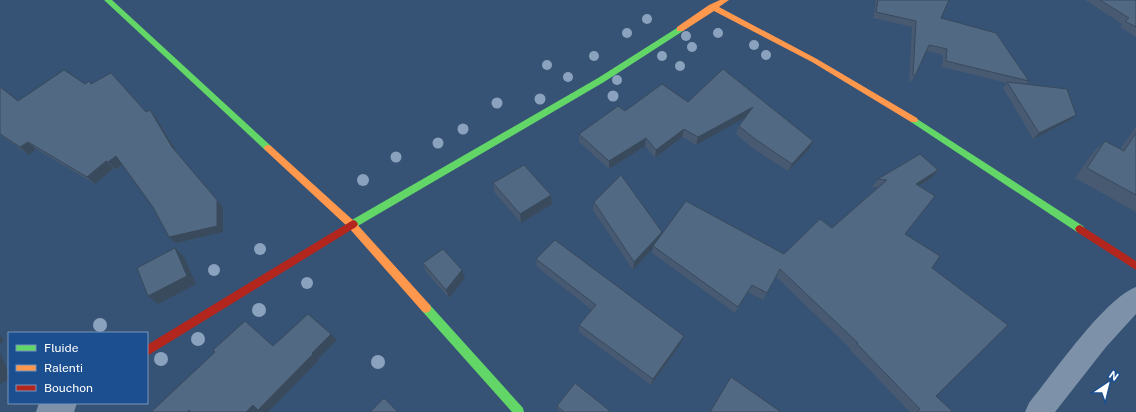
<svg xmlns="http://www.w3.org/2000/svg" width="1136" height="412" font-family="'Public Sans',sans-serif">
  <rect width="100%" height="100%" fill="#365274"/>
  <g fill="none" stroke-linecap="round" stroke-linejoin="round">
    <g fill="#7d92a8" fill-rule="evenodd">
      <path d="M 1136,287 L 1136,314 L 1106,347 L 1055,412 L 1025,412 L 1029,403 C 1053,374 1104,299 1136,287 Z"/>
      <polygon points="39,403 77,403 74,412 36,412"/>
    </g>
    <g fill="#63d668" fill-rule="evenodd">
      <polygon points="104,0 112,0 271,146 272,148 271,150 265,150"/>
      <polygon points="680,26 684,29 683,31 604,82 356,227 353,228 350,227 348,224 350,221 598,78"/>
      <polygon points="914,117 1083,226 1085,229 1083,232 1080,233 1077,232 911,122 910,120"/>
      <polygon points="426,303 430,305 523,408 524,412 512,412 422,311 421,308 422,305"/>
    </g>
    <g fill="#ff974d" fill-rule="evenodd">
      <polygon points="720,0 729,0 719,7 817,59 917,118 918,120 917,122 911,122 812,62 714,11 683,31 677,31 677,27 709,5"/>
      <polygon points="268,145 271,146 355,222 430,305 431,308 430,311 426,313 422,311 349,228 265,150 264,148 265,146"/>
    </g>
    <g fill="#b3261e" fill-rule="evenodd">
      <polygon points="353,220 356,221 358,224 356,227 147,356 147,345"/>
      <polygon points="1080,225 1136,261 1136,270 1077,232 1075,229 1077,226"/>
    </g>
  </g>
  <g fill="#8aa2be">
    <circle cx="647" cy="19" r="5"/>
    <circle cx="627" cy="33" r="5"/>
    <circle cx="718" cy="33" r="5"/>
    <circle cx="686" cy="36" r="5"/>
    <circle cx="754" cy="45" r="5"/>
    <circle cx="692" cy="47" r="5"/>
    <circle cx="766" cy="55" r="5"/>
    <circle cx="594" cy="56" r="5"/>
    <circle cx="662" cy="56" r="5"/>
    <circle cx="547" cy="65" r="5"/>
    <circle cx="680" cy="66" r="5"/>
    <circle cx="568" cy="77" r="5"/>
    <circle cx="617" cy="80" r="5"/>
    <circle cx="613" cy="96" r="5.5"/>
    <circle cx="540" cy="99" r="5.5"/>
    <circle cx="497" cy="103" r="5.5"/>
    <circle cx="463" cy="129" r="5.5"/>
    <circle cx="438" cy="143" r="5.5"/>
    <circle cx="396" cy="157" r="5.5"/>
    <circle cx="363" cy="180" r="6"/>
    <circle cx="260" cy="249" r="6"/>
    <circle cx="214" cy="270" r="6"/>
    <circle cx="307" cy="283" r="6"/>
    <circle cx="259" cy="310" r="7"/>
    <circle cx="100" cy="325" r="7"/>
    <circle cx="198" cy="339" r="7"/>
    <circle cx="161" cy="359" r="7"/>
    <circle cx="378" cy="362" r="7"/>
  </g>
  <g fill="#475a72">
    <polygon points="876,0 949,0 941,18 1029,81 1026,85 1070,120 1033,139 1003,88 1007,83 942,67 943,55 926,51 915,76 911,82 909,81 912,27 873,18"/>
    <polygon points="1085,0 1136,0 1136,37 1120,27 1122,24"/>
    <polygon points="723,69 813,141 809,149 788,171 751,147 736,134 739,126 746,117 696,145 682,137 655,158 645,146 609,169 579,142 579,134 625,111 688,102"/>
    <polygon points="85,84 91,84 146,112 150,110 156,118 178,154 223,207 223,232 176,243 169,237 153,207 122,165 116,169 114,168 95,184 36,149 29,155 0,135 0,87 18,101"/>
    <polygon points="1136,127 1136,212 1075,178 1094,151 1105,141 1120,149"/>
    <polygon points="938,170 931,178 919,186 905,234 932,268 936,396 953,412 910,412 850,350 851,349 776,277 763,300 748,292 735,313 652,253 653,247 633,270 593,210 594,202 661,235 784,254 832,228 878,187 872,187 878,179"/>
    <polygon points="493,183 551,195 552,204 521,223 494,192"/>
    <polygon points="536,259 681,343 651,385 579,332 579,325 592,310 537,267"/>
    <polygon points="423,263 465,278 449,298 426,272"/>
    <polygon points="557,406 609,412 560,412 557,409"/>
  </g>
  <g fill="#394a5c">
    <polygon points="753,107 750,115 696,145 698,137"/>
    <polygon points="150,110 156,118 178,154 223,207 223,232 176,243 169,237"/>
    <polygon points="1076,115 1070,120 1033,139 1039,133"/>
    <polygon points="684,129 682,137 655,158 656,150"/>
    <polygon points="646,138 645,146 609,169 609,161"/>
    <polygon points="813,141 809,149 788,171 792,164"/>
    <polygon points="28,142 36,149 29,155 20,147"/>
    <polygon points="116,156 123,164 116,169 108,162"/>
    <polygon points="106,161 114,168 95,184 87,177"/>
    <polygon points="938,170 931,178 909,192 916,184"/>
    <polygon points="551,195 552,204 521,223 520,214"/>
    <polygon points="662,232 660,240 653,246 653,248 633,270 634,262"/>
    <polygon points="175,248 184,257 196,284 158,304 148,296"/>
    <polygon points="462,270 465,278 449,298 446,290"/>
    <polygon points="331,334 337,340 318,359 319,360 268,412 262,412 260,411 259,412 246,412 253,405 312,353"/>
    <polygon points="0,335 4,341 0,344"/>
    <polygon points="684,336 681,343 651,385 653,379"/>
    <polygon points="0,352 9,375 9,379 0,384"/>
  </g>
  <g fill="#526984" stroke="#394a5c">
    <polygon points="878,0 949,0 941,18 996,33 1029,81 946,61 947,49 929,45 915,76 913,75 916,21 876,12"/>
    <polygon points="1100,0 1136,0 1136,27 1125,21 1129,18"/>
    <polygon points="723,69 813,141 792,164 755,139 739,126 753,107 698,137 684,129 656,150 646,138 609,161 579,134 618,106 625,111 662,84 688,102"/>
    <polygon points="64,70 85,84 89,81 91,84 111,73 146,112 150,110 172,147 217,200 217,226 169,237 153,207 116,156 108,162 106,161 87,177 28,142 20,147 0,134 0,87 18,101"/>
    <polygon points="1007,82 1067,89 1076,115 1039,133"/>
    <polygon points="1136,133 1136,195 1087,168 1105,141 1124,151"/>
    <polygon points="920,154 938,170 916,184 935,196 905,234 940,256 932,268 1008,325 936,396 953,412 917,412 920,409 857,344 858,343 780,269 767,293 752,285 738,307 653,246 686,201 784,254 820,219 832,228 887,180 878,179"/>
    <polygon points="524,165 551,195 520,214 493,183"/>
    <polygon points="621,175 662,232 634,262 594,202"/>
    <polygon points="555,240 684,336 653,379 579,325 596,305 536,259"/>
    <polygon points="175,248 187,276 148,296 137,268"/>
    <polygon points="443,249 462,270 446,290 423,263"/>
    <polygon points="308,314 331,334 312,353 313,354 258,410 253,405 246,412 191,412 189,410 187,412 151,412 215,352 213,350 245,321 273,346"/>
    <polygon points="731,377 781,412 710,412"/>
    <polygon points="575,383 610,411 609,412 564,412 557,406"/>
    <polygon points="384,398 398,412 370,412"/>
  </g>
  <rect x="8" y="332" width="140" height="72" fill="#1b4f8f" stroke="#7695bc"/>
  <rect x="16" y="345" width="20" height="6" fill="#63d668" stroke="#7695bc"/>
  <text x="44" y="352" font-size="12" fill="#ffffff">Fluide</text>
  <rect x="16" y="365" width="20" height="6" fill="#ff974d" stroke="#7695bc"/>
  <text x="44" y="372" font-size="12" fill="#ffffff">Ralenti</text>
  <rect x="16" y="385" width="20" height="6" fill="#b3261e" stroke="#7695bc"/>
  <text x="44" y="392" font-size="12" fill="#ffffff">Bouchon</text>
  <g transform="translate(1108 384) rotate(35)" stroke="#1b4f8f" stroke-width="3" paint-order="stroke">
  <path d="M0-3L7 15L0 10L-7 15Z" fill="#ffffff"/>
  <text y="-6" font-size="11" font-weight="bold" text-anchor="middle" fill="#ffffff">N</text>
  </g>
</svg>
